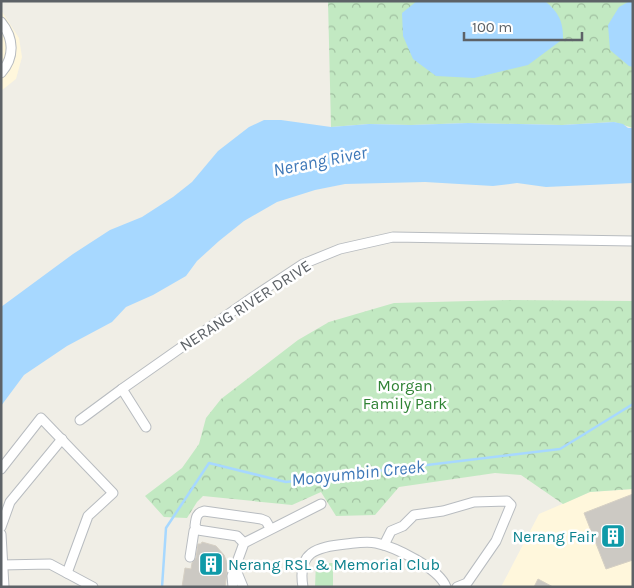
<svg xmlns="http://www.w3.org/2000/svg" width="634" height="588" font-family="Karla,sans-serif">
  <defs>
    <pattern id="park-crowns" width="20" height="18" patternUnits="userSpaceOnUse" patternTransform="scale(1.25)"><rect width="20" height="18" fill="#c2e9c2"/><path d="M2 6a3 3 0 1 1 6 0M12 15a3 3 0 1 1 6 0" fill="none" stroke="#a1c0a1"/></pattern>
  </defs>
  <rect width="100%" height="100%" fill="#f0eee6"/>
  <g fill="#fff7dc">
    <polygon points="1,10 19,38 22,57 16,79 1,91"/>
    <polygon points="633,489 633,587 501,587 539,514 590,492"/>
  </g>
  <polygon fill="#c2e9c2" points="316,563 333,563 333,587 315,587"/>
  <g fill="url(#park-crowns)">
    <polygon points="328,1 633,1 633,128 614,122 562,125 468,123 411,125 369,124 331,127"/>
    <polygon points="509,300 633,301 633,489 590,492 563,504 521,475 495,473 399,487 375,515 336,516 321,492 292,505 203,496 197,502 187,518 164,517 145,496 182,468 199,444 206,418 221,399 298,340 329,322 394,303"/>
  </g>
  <g fill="#a7d8ff">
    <path d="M 417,1 L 545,1 C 559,13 563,21 563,39 L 528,65 L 474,78 L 436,76 L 413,59 L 403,36 L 402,13 Z"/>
    <polygon points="630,1 633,1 633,67 629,66 610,50 608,25 619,7"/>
    <polygon points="264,120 281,120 331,127 369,124 411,125 468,123 562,125 614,122 623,124 628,128 633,128 633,183 546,187 517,183 493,186 425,182 345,184 315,190 277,202 244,221 219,241 197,261 186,276 153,295 126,307 112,322 67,346 24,375 1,406 1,307 73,254 110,230 142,217 173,197 192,182 218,151 249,127"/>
  </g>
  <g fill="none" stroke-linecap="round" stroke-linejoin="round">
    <polyline stroke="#a7d8ff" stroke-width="2.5" points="162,587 166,528 209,463 286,482 560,449 633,404"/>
  </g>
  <g fill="#ccc9c3" stroke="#d6d0c4">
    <polygon points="633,494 633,560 606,569 584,513"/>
    <polygon points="202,542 216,546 224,555 228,565 225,587 182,587 185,568 191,569 192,563 196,558 198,544 201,544"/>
    <polygon points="538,579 553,587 534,587"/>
  </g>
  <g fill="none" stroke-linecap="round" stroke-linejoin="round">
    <defs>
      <g id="minor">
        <path d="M 1,22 C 14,38 15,57 1,73"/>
        <polyline points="122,389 146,427"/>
        <polyline points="80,420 122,389 253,297 303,264 340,249 393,237 633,241"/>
        <polyline points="1,469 41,418 113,493 88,516 67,573"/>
        <polyline points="1,527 10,502 62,439"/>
        <polyline points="1,534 4,587"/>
        <path d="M 244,543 L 237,536 L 198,530 L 195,526 C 196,518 196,513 204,511 L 261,519 L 266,521 L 270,528"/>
        <polyline points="384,545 391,531 403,526 414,515 443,511 474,502 507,501 511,505 496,541 467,583 457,587"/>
        <polyline points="190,557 194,531 196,528"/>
        <polyline points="1,565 50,564 93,587"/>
        <polyline points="236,570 243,587"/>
        <polyline points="233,587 232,576 244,543 321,504"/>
        <path d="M 303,587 C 297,552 316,547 346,544 C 356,543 366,541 376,543 C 395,547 439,568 446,587"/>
      </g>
    </defs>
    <use href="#minor" stroke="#b8bcc0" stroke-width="11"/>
    <use href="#minor" stroke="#fff" stroke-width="9"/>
  </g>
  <defs>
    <symbol id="building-square" viewBox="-11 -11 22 22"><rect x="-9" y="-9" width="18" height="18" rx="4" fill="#0f9aa8" stroke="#fff"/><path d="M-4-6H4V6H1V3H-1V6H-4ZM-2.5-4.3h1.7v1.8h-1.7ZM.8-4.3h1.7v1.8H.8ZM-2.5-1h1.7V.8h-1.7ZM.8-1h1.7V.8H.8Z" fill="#fff"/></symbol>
  </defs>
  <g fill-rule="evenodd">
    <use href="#building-square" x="599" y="522" width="28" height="28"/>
    <use href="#building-square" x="197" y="550" width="28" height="28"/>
  </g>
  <g text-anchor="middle" stroke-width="5" stroke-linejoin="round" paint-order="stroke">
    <g font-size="16" fill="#5d6267" stroke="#fff">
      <text transform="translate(245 305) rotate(-33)" y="6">NERANG RIVER DRIVE</text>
    </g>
    <g font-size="16" fill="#308335" stroke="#fff">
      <text x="405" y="391">Morgan<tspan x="405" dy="18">Family Park</tspan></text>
    </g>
    <g font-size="16" fill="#0d838f" stroke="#fff" text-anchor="end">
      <text x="596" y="542">Nerang Fair</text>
      <text x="228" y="570" text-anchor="start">Nerang RSL &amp; Memorial Club</text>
    </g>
    <g font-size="18" font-style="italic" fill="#3e78b8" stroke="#fff">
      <text transform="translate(320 161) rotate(-11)" y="6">Nerang River</text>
      <text transform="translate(358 473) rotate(-6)" y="6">Mooyumbin Creek</text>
    </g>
  </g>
  <rect width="634" height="588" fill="none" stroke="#5d6267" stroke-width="5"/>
  <path d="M464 32v8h118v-8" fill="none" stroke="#5d6267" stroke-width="2.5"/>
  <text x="472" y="32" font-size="15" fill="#5d6267" stroke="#ffffff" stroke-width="4" paint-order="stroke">100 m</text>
</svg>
